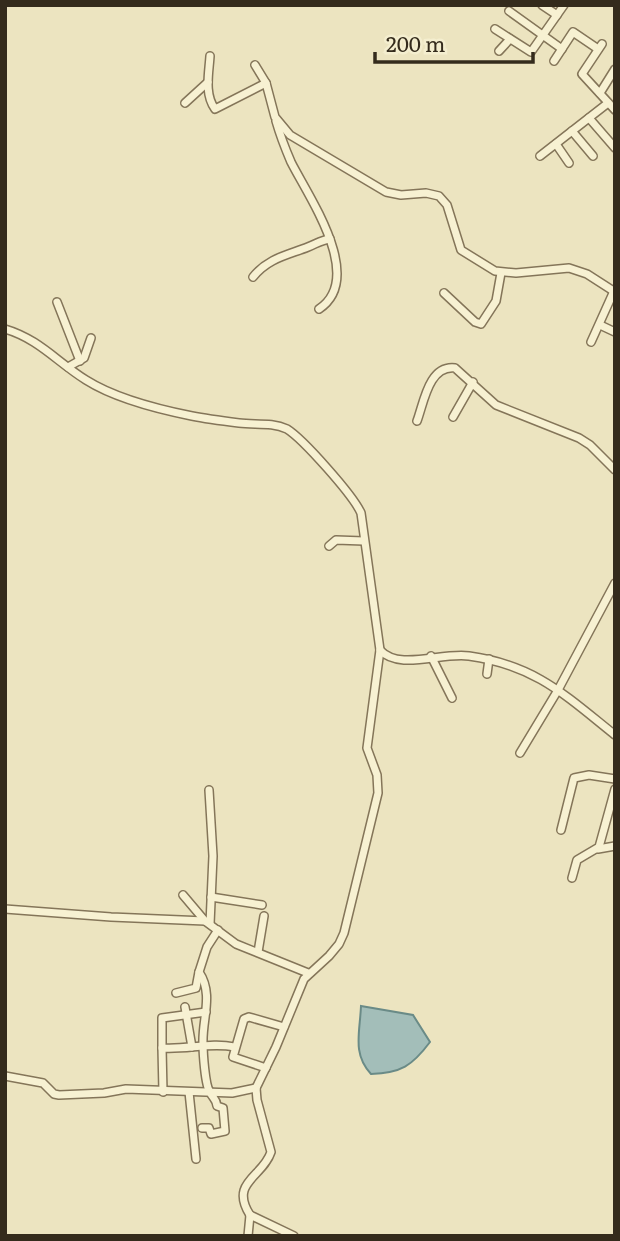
<svg xmlns="http://www.w3.org/2000/svg" width="620" height="1241" font-family="Literata,serif">
  <rect width="100%" height="100%" fill="#ece4c0"/>
  <path fill="#a3beb9" stroke="#6a8b87" stroke-width="2" d="M 361,1006 L 413,1015 L 430,1042 C 412,1066 401,1073 371,1074 C 352,1054 360,1032 361,1006 Z"/>
  <g fill="none" stroke-linecap="round" stroke-linejoin="round">
    <defs>
      <g id="minor">
        <polyline points="542,5 557,15"/>
        <polyline points="509,11 562,49"/>
        <polyline points="495,29 531,52 564,5"/>
        <polyline points="602,44 582,74 615,110"/>
        <polyline points="499,51 510,39"/>
        <path d="M 210,56 C 209,73 204,94 215,109 L 266,83"/>
        <polyline points="554,61 573,32 598,49"/>
        <polyline points="255,65 266,83 275,117 290,135 386,192 401,195 426,193 439,196 447,205 461,250 495,271 516,273 569,268 587,274 615,292"/>
        <polyline points="600,93 615,69"/>
        <polyline points="185,103 208,82"/>
        <polyline points="589,118 615,148"/>
        <path d="M 276,121 C 280,135 285,148 291,162 C 308,196 366,278 319,309"/>
        <polyline points="572,131 593,156"/>
        <polyline points="556,144 569,163"/>
        <polyline points="540,156 608,103"/>
        <path d="M 253,277 C 268,258 288,255 308,247 C 316,244 321,240 330,239"/>
        <polyline points="444,293 475,322 481,324 496,301 501,273"/>
        <polyline points="57,302 80,361"/>
        <polyline points="600,325 615,332"/>
        <path d="M 5,329 C 39,339 57,362 86,380 C 116,399 157,409 192,416 C 207,419 223,421 239,423 C 255,425 272,422 287,429 C 303,439 353,495 361,513 L 380,650 L 367,748 L 377,775 L 378,793 L 344,933 L 339,944 L 329,956 L 304,979 L 276,1047 L 256,1088 L 257,1100 L 271,1152 C 263,1177 229,1182 250,1215 L 294,1236"/>
        <polyline points="591,342 614,291"/>
        <polyline points="68,367 84,358 91,338"/>
        <polyline points="453,417 473,382"/>
        <path d="M 417,421 C 424,402 429,365 455,368 L 496,405 L 579,438 L 590,445 L 615,470"/>
        <polyline points="329,546 336,540 364,541"/>
        <path d="M 380,650 C 399,671 441,652 469,656 C 535,665 565,695 615,735"/>
        <polyline points="431,656 452,698"/>
        <polyline points="487,674 489,659"/>
        <polyline points="520,753 558,690 615,583"/>
        <polyline points="209,790 213,856 210,924"/>
        <polyline points="561,830 574,778 589,775 615,779"/>
        <polyline points="598,849 615,846"/>
        <polyline points="572,878 577,860 599,847 615,789"/>
        <polyline points="183,895 205,921"/>
        <polyline points="211,897 262,905"/>
        <polyline points="5,909 111,917 205,921 236,944 308,973"/>
        <polyline points="258,952 264,916"/>
        <polyline points="176,993 196,988 199,972"/>
        <polyline points="185,1007 192,1047"/>
        <path d="M 206,1012 L 162,1018 L 162,1048 C 186,1050 211,1042 234,1047"/>
        <polyline points="162,1048 163,1092"/>
        <polyline points="266,1068 233,1057 244,1019 249,1017 284,1027"/>
        <polyline points="5,1076 43,1083 54,1094 59,1095 104,1093 126,1089 232,1093 256,1088"/>
        <polyline points="189,1092 196,1159"/>
        <path d="M 202,1128 L 209,1128 L 211,1134 L 225,1131 L 223,1108 L 217,1106 C 216,1098 213,1099 210,1092 C 205,1086 203,1052 203,1043 C 202,1019 214,994 199,972 L 207,947 L 218,930"/>
        <polyline points="248,1236 250,1215"/>
      </g>
    </defs>
    <use href="#minor" stroke="#847559" stroke-width="10"/>
    <use href="#minor" stroke="#f7f1d2" stroke-width="7"/>
  </g>
  <rect width="620" height="1241" fill="none" stroke="#342b1c" stroke-width="14"/>
  <path d="M375 52v10h158v-10" fill="none" stroke="#342b1c" stroke-width="3.5"/>
  <text x="386" y="52" font-size="21" fill="#342b1c" stroke="#f4eecf" stroke-width="5" paint-order="stroke">200 m</text>
</svg>
